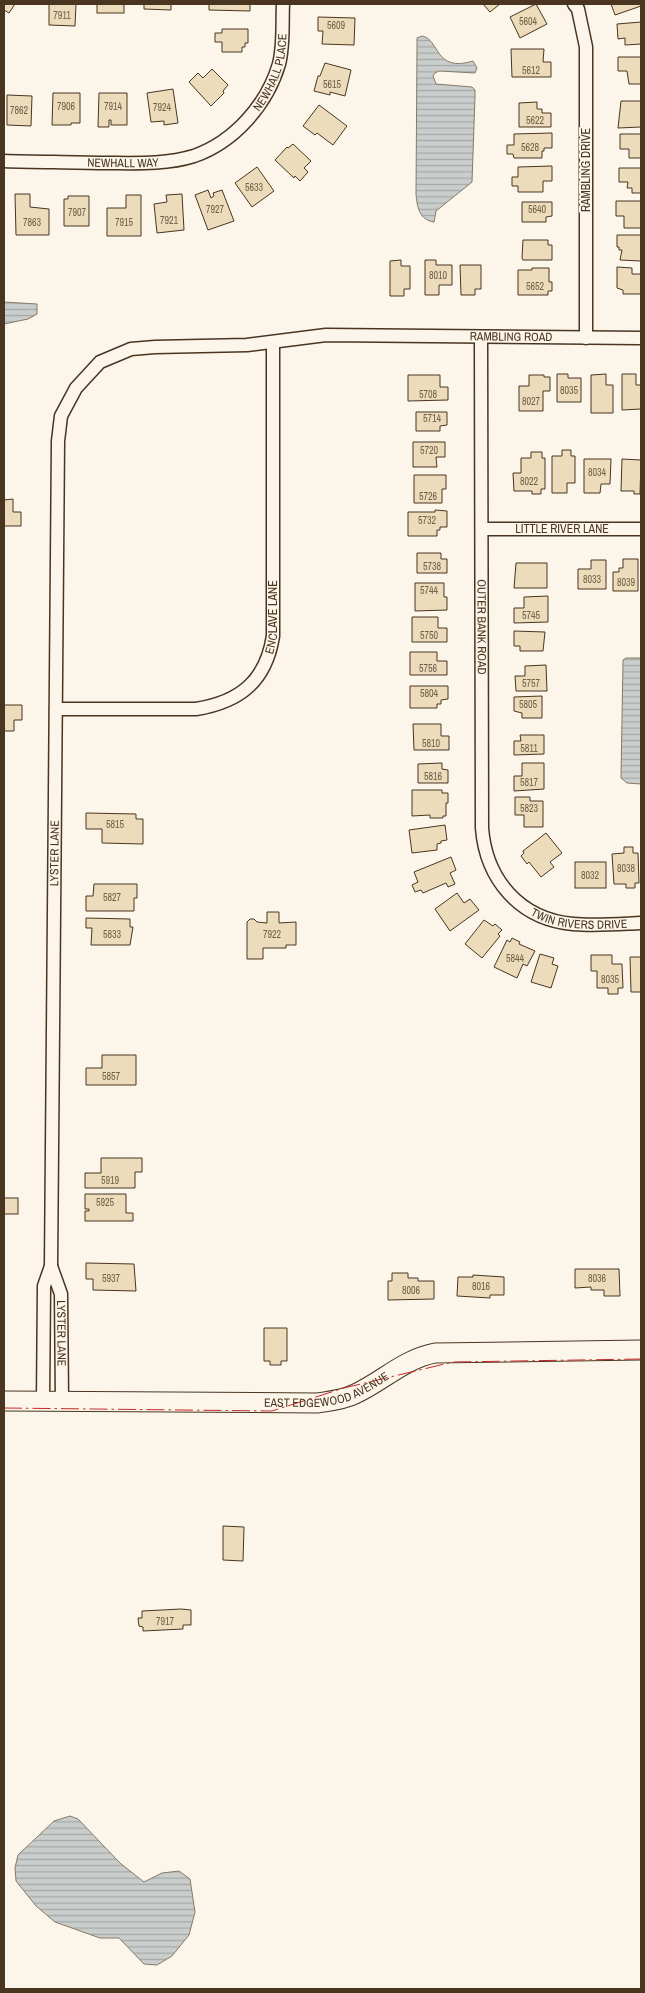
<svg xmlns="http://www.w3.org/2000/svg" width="645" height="1993" font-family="'Archivo Narrow',sans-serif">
  <defs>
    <pattern id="water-rules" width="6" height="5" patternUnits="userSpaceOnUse" patternTransform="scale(1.25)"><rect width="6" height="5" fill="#c9cecd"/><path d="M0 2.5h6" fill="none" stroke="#a5a8a6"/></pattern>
  </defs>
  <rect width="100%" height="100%" fill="#fbf6e9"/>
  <g fill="url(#water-rules)" stroke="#887966">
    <path d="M 422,36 C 440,39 434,73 473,61 L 477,68 L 475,73 L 439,71 L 435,73 L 433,76 L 436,84 L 472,87 L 475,90 L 475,96 L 472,182 L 436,211 L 434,222 C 419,220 417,206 416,194 L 417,47 L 417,38 Z"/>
    <polygon points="4,302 37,304 37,314 28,319 4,324"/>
    <polygon points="626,658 641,658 641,784 627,783 621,778 623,660"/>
    <polygon points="70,1816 78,1819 120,1863 144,1882 162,1873 179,1871 190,1879 195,1912 189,1935 172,1956 157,1965 144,1964 119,1938 100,1938 55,1922 36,1906 16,1881 15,1868 18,1855 54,1821"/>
  </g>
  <g fill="#ecdcbc" stroke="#4a3520">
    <polygon points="4,4 15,4 9,13 4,10"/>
    <polygon points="49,4 76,4 75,26 49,25"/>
    <rect x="97" y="4" width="27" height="9"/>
    <polygon points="144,4 171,4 171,10 144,9"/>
    <polygon points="209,4 250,4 250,11 209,10"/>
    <polygon points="483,4 500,4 490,12"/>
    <polygon points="536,4 547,24 520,38 510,17"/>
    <polygon points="611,4 641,4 641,6 615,15"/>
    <polygon points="318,17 355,18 354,45 322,44 323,31 318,31"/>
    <polygon points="641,22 641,44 625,45 625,38 618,39 617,24"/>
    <polygon points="222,29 248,29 248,43 245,43 245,47 242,47 242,52 222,52 222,42 215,42 215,33 222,33"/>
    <polygon points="511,49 544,49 543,62 551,62 551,77 512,77"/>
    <polygon points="618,57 641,57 641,84 629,84 627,71 618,71"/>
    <polygon points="325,63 351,70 345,96 330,92 330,95 314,91 318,76 320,76"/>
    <polygon points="212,69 228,85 223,91 224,93 211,106 189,82 198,73 203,78"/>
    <polygon points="173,89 178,123 164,125 164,121 151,122 147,93"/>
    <polygon points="53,93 80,93 80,123 71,123 71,125 52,125"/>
    <polygon points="99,93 127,93 127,125 111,125 111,120 109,120 109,127 98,127"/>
    <polygon points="7,95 32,96 31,126 7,125"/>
    <polygon points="621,101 641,101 641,127 618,128"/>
    <polygon points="537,102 537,109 542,109 542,113 551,113 551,127 519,127 519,103"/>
    <polygon points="319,105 347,126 333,145 317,133 315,135 303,126"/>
    <polygon points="552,133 552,148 544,148 544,151 542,151 542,158 514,158 513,154 507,154 507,145 514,145 514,134"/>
    <polygon points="620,134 641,134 641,158 629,158 629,149 620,149"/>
    <polygon points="293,144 311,161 304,168 308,172 300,181 295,176 294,178 275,160 287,147 288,148"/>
    <polygon points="552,166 552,181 543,181 543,192 518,192 518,186 512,186 512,177 518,177 518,167"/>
    <polygon points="257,167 274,191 252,207 235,183"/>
    <polygon points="619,168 641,168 641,193 632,193 632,188 627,188 628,182 619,182"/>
    <polygon points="208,190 211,198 214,196 213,193 222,190 234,221 208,230 195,195"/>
    <polygon points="15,194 30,194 30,207 49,209 49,235 16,235"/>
    <polygon points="182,194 184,230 157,233 154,204 167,202 166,195"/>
    <polygon points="126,195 141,195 141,236 107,236 107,208 126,208"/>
    <polygon points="68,196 89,196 89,226 64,226 64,199 68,199"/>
    <polygon points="616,201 641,201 641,228 624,228 624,216 616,216"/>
    <polygon points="522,202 552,202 552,216 546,217 546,222 522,222"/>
    <polygon points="617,235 641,235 641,261 620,260 622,250 619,250 619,247 617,247"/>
    <polygon points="523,240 548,240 548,245 552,245 552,260 523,260 522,258"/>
    <polygon points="401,260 401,266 410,266 410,289 404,289 404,296 390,296 390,261"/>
    <polygon points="425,260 436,260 436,265 452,265 452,285 439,285 439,295 425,295"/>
    <polygon points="460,265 481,265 481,289 475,289 475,295 461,295"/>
    <polygon points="617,267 632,268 632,274 641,274 641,294 623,294 623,290 617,288"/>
    <polygon points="532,268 549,268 549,282 552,282 552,291 548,291 548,295 518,295 518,270 532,270"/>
    <polygon points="557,374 568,374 568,378 581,378 581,402 557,402"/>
    <polygon points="606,374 606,385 613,385 613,413 591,413 591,375"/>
    <polygon points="622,374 636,374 636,385 641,385 641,409 622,410"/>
    <polygon points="408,375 440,375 440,387 448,387 448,400 408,401"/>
    <polygon points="529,375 544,375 544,377 550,377 550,391 543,391 543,411 519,411 519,386 529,386"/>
    <polygon points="416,412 447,412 447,425 440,426 440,431 416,431"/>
    <polygon points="413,442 445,442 445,457 436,457 437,467 413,467"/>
    <polygon points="562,450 571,450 571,456 575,456 575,483 567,483 567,493 552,493 552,456 562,456"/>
    <polygon points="531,452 542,452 542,458 545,458 545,489 541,489 541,494 532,494 532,491 514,491 513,473 521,473 521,458 531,458"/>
    <polygon points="584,459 611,459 610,484 601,484 600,493 584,493"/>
    <polygon points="622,459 641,460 640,494 634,494 634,491 621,491"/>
    <polygon points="414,475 446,475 446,489 442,489 442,503 414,503"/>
    <polygon points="13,499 13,512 21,512 21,526 4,526 4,500"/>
    <polygon points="435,510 447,511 447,527 440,527 440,530 437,530 437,536 408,536 408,512 435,512"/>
    <polygon points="417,553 441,553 441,559 447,559 447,573 417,573"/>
    <polygon points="623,559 638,559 638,591 613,591 613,572 619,572 619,568 623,568"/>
    <polygon points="591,560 606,560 606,589 578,589 578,569 591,569"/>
    <polygon points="516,563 547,563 547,588 514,588"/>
    <polygon points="415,583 444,583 444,597 447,597 447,610 415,611"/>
    <polygon points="548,596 548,622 514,623 514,608 524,608 524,597"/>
    <polygon points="412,617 438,617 438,628 447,628 447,642 412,642"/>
    <polygon points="514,631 545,632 543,651 520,651 520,646 514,646"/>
    <polygon points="410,652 437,652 437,661 447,661 447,675 410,675"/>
    <polygon points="546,665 547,691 516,691 515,676 525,676 525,666"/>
    <polygon points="410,686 448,686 448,699 441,700 441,704 437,704 437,708 410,708"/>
    <polygon points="542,696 542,718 522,718 522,713 514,711 514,697"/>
    <polygon points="4,705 22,705 22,720 14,720 14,731 4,731"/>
    <polygon points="413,724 441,724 441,736 449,736 449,750 414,750"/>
    <polygon points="520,735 544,735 544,754 514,755 514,741 521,741"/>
    <polygon points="442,763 442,769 448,770 448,783 418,783 418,764"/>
    <polygon points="522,763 544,763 544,789 514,791 514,776 522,776"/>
    <polygon points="412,790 442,790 442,793 448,793 448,803 446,803 446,816 443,816 443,818 430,818 430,815 412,816"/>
    <polygon points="515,797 530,797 530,801 543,801 543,827 524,827 524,815 515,815"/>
    <polygon points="86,813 136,814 136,819 143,819 143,844 102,843 102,829 86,829"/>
    <polygon points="445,825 447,840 441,841 441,843 437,844 437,850 412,853 409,830"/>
    <polygon points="546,833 562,853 550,862 554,867 541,877 529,862 527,864 521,856 524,853 523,851"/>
    <polygon points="624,847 633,847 633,853 638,853 639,883 635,883 635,888 626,888 626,884 614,884 612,854 624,853"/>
    <polygon points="451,857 456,870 450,873 455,884 448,887 446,883 423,893 421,890 415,892 412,885 418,882 414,872"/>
    <rect x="575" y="862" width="31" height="26"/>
    <polygon points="94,884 137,884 137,898 134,898 134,911 86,911 86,896 93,896"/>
    <polygon points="457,893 464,903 470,899 479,910 450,931 435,909"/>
    <polygon points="267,912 279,912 279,923 296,922 296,945 286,945 286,948 263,948 263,959 247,959 247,922 250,919 254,919 257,922 267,923"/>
    <polygon points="86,918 130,919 130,927 133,927 130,945 91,945 92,928 86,928"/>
    <polygon points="484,920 493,926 495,924 502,930 498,934 500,936 482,958 465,944"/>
    <polygon points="512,938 520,942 519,944 535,951 527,966 523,964 517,978 494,967 507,940 510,942"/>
    <polygon points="540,954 554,958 552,964 558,966 551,988 531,982"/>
    <polygon points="591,955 612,955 612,964 622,964 623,988 618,988 618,994 608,994 608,988 597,988 597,971 591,971"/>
    <polygon points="630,957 641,957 641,992 631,992"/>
    <polygon points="102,1055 136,1055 136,1085 86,1085 86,1068 102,1068"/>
    <polygon points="101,1158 142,1158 142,1172 135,1172 135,1188 85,1188 85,1173 101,1173"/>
    <polygon points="85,1194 126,1194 126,1213 133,1213 133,1221 85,1221 85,1211 89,1211 89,1209 85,1209"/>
    <rect x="4" y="1198" width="14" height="16"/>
    <polygon points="86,1263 134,1264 136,1291 93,1290 93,1279 86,1279"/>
    <polygon points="575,1269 619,1269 620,1296 604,1296 604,1290 591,1290 591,1287 575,1288"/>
    <polygon points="392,1273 408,1273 408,1278 418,1278 418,1281 434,1281 434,1299 388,1300 388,1281 392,1281"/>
    <polygon points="473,1275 504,1277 504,1295 490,1295 490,1298 457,1296 458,1277 473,1277"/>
    <polygon points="264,1328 287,1328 287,1361 281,1361 281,1365 270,1365 270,1361 264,1361"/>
    <polygon points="223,1526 244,1527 243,1561 223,1560"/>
    <polygon points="181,1609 191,1610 191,1625 183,1625 183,1629 143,1631 143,1627 139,1626 138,1618 142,1618 142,1611"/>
  </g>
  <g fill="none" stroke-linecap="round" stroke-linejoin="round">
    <defs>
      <g id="street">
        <polyline points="574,4 578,9 586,47 586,338"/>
        <path id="s1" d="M 4,161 C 37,162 70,162 103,163 C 133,163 165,165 194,156 C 234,142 267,105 279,64 C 284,45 282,23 283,4"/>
        <path id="s2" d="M 481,338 L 482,828 C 486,879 519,919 573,924 C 595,926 619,924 641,923"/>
        <path id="s3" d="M 482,529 L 641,529"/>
        <path id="s4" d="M 56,709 L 196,709 C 240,702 266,681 273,636 L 273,343"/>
        <path id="s5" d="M 51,1266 L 61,1294 L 62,1401"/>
        <path id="s6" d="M 43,1401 L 44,1286 L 51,1266 L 58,441 L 61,416 L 76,388 L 100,362 L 131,349 L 155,347 L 247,345 L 326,335 L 641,338"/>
      </g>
      <g id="secondary">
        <path id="s7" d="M 4,1401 L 317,1403 C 330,1401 343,1400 355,1394 C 383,1381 404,1359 435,1353 L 641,1350"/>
      </g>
    </defs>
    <use href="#street" stroke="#4a3520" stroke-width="15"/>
    <use href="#secondary" stroke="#4a3520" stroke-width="21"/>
    <use href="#street" stroke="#fbf6e9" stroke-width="12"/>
    <use href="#secondary" stroke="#fbf6e9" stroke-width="19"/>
    <polyline stroke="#c62828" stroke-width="1" stroke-dasharray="18 4 2.5 4" stroke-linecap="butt" points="4,1408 272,1411 344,1388 453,1362 641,1359"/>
  </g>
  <g text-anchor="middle" stroke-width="4" stroke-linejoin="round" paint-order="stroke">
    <g font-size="10" fill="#725f47">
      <text x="62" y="19">7911</text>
      <text x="528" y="25">5604</text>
      <text x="336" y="29">5609</text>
      <text x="531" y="74">5612</text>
      <text x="332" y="88">5615</text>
      <text x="66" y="110">7906</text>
      <text x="113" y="110">7914</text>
      <text x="162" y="111">7924</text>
      <text x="19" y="114">7862</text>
      <text x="535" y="124">5622</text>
      <text x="530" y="151">5628</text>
      <text x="254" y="191">5633</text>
      <text x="215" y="213">7927</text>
      <text x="537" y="213">5640</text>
      <text x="77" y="216">7907</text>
      <text x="169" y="224">7921</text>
      <text x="32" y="226">7863</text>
      <text x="124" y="226">7915</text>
      <text x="438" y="279">8010</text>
      <text x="535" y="290">5652</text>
      <text x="569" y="394">8035</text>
      <text x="428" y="398">5708</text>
      <text x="531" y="405">8027</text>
      <text x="432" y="422">5714</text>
      <text x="429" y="454">5720</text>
      <text x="597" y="476">8034</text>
      <text x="529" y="485">8022</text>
      <text x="428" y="500">5726</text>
      <text x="427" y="524">5732</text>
      <text x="432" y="570">5738</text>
      <text x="592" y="583">8033</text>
      <text x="626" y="586">8039</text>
      <text x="429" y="594">5744</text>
      <text x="531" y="619">5745</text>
      <text x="429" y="639">5750</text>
      <text x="428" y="672">5756</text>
      <text x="531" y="687">5757</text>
      <text x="429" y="697">5804</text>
      <text x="528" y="708">5805</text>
      <text x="431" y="747">5810</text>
      <text x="529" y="752">5811</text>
      <text x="433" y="780">5816</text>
      <text x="529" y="786">5817</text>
      <text x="529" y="812">5823</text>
      <text x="115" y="828">5815</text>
      <text x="626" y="872">8038</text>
      <text x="590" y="879">8032</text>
      <text x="112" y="901">5827</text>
      <text x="112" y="938">5833</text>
      <text x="272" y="938">7922</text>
      <text x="515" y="962">5844</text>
      <text x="610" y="983">8035</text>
      <text x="111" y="1080">5857</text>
      <text x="110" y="1184">5919</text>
      <text x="105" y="1206">5925</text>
      <text x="111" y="1282">5937</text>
      <text x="597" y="1282">8036</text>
      <text x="481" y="1290">8016</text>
      <text x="411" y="1294">8006</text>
      <text x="165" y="1625">7917</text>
    </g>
    <g font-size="12" fill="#4a3520" stroke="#fbf6e9">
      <text dy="4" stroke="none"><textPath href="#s1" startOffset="310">NEWHALL PLACE</textPath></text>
      <text dy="4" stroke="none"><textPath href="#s1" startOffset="119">NEWHALL WAY</textPath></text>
      <text transform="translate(586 170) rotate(-90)" y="4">RAMBLING DRIVE</text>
      <text dy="4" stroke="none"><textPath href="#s6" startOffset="1468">RAMBLING ROAD</textPath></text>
      <text dy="4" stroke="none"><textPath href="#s3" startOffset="80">LITTLE RIVER LANE</textPath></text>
      <text dy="4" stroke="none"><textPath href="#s4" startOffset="274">ENCLAVE LANE</textPath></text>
      <text dy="4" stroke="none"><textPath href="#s2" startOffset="289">OUTER BANK ROAD</textPath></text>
      <text dy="4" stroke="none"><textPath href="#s6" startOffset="549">LYSTER LANE</textPath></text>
      <text dy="4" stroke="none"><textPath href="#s2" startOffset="640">TWIN RIVERS DRIVE</textPath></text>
      <text dy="4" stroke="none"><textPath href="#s5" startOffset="69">LYSTER LANE</textPath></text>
      <text dy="4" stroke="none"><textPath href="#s7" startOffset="325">EAST EDGEWOOD AVENUE</textPath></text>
    </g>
  </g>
  <rect width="645" height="1993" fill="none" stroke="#4a3520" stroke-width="10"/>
</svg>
